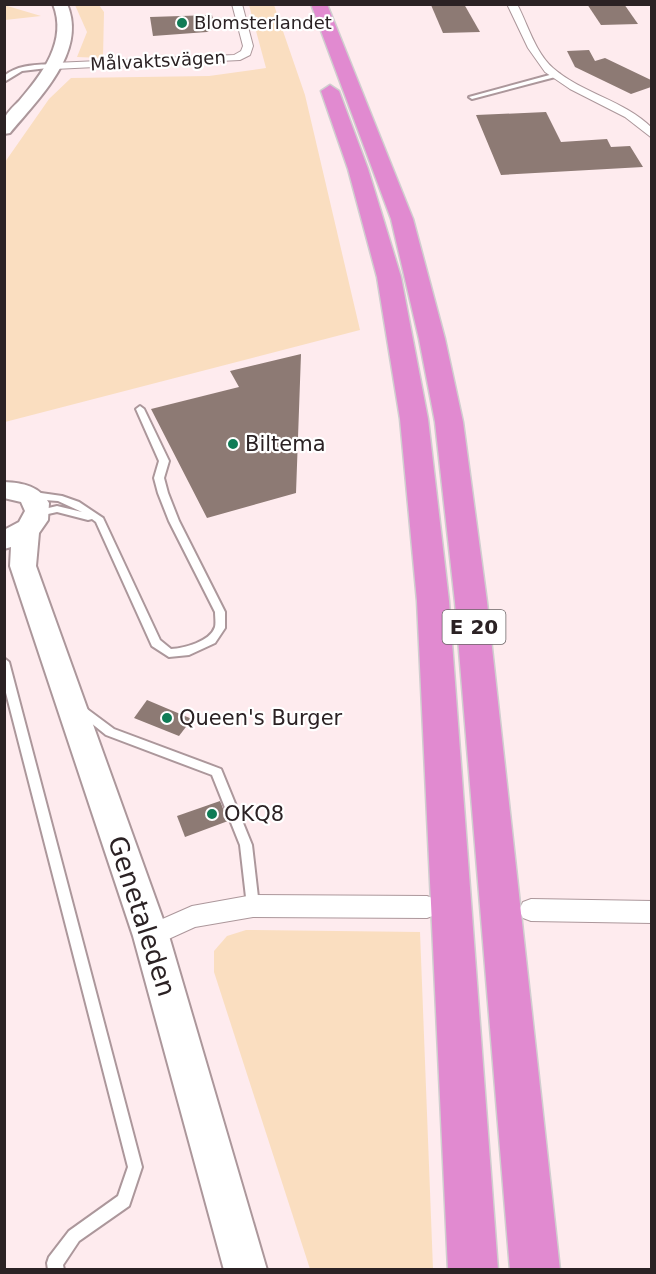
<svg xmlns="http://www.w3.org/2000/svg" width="656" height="1274" font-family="'DejaVu Sans',sans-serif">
  <rect width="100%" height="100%" fill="#feebee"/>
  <g fill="#fadec0">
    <polygon points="4,5 41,16 5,20"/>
    <polygon points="75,5 99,5 104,12 103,58 77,57 87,32"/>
    <polygon points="249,5 274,5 305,95 360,330 5,422 5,162 49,99 71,78 209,76 266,68"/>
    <polygon points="246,930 420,932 433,1269 310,1269 214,972 214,951 227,936"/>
  </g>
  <g fill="#8d7a74">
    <polygon points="464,4 480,32 443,33 431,5"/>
    <polygon points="587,4 624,4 638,24 601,25"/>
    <polygon points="212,15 215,28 207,32 153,36 150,17"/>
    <polygon points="589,50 595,61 605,58 651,80 651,87 631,94 575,67 567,51"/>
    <polygon points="546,112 561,142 607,139 611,147 630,146 643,167 501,175 476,115"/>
    <polygon points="301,354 296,493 207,518 151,409 239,387 230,371"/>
    <polygon points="147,700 192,719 179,736 134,718"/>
    <polygon points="220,801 228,821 185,837 177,816"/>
  </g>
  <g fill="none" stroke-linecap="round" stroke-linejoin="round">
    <polyline stroke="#d4c3c6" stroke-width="26" stroke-dasharray="26 13" stroke-linecap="butt" points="445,908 505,909"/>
    <defs>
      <g id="lane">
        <path d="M 54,64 L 57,66 L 56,67 L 22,71 L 4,82 L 4,76 C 19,64 37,65 54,64 Z"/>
        <polygon points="557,73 559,74 559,76 472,99 469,97"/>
        <path d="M 140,406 L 144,409 L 169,461 L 164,478 L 168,493 L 179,521 L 225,612 L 225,628 L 215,643 L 189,655 L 169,657 L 152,646 L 96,522 L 92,519 L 88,520 L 57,512 L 39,516 L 36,515 L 34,513 L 36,511 L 57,506 L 82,512 L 58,501 L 31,499 L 26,496 L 31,493 L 41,493 L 62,496 L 79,502 L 103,518 L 160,640 L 171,649 C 184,648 210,642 215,627 C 216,623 215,616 215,612 L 169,521 L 158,493 L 154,478 L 159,461 L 136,409 Z"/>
        <polygon points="4,658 9,662 142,1167 129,1206 79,1241 63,1265 64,1270 48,1270 47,1263 49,1257 69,1231 118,1196 128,1167 4,685"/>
        <polygon points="79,703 114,729 221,769 252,845 259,906 258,910 253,912 248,910 247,906 240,845 212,775 106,735 75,710 73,707 75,704"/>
      </g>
      <g id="street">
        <polygon points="232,4 242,4 253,46 250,55 240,60 54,69 49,66 54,63 234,55 241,51 243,46"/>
        <path d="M 507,4 L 517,4 C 528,25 535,52 553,68 C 583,94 624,100 652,128 L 652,138 L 625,117 L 570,89 L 545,72 L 528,48 Z"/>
        <polygon points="253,895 427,896 435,899 439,907 435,915 427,918 253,917 195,927 151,947 142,944 139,936 142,928 192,906"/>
        <polygon points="531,899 652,901 652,923 531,921 523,918 519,910 523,902"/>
      </g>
      <g id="secondary">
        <path d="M 53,4 L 67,4 C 88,52 38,99 10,133 L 4,134 C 4,130 4,124 4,120 C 6,113 14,106 19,101 C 42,74 68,41 53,4 Z"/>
        <path d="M 4,482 C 24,483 39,486 49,503 L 48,520 L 39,533 L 36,566 L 169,936 L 267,1270 L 224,1270 L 133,936 L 10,566 L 11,547 L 4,549 L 4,530 L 19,522 L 25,511 L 21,502 L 4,498 Z"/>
      </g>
      <g id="highway">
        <polygon points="311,4 327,4 413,219 445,339 463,422 487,602 560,1270 510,1270 455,602 435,422 419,339 391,219"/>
        <polygon points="330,85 339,91 368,169 401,277 428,419 449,601 498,1270 448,1270 417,601 400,419 377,277 348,169 321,91"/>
      </g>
    </defs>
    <use href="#lane" stroke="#ac979b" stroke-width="4"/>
    <use href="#street" stroke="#ac979b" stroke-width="2"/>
    <use href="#secondary" stroke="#ac979b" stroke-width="4"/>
    <use href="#highway" stroke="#d0cecf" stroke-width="3"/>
    <use href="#lane" fill="#fff" fill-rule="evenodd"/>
    <use href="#street" fill="#fff" fill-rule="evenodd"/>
    <use href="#secondary" fill="#fff" fill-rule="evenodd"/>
    <use href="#highway" fill="#e18ad0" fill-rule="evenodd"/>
  </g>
  <g fill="#107c56" stroke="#fff" stroke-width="2">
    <circle cx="182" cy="23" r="6"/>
    <circle cx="233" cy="444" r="6"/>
    <circle cx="167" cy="718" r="6"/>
    <circle cx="212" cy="814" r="6"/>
  </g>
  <g text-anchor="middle" stroke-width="4.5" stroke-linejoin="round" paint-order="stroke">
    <g font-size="18" fill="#2b2224" stroke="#fff" text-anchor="start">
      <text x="194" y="29">Blomsterlandet</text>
    </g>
    <g font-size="18" fill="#2b2224" stroke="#fff">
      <text transform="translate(158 61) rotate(-3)" y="6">Målvaktsvägen</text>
    </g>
    <rect fill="#fff" stroke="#6b6466" stroke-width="1.5" x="442.5" y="610" width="63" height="34" rx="4.5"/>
    <g font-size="20" font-weight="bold" fill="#2b2224">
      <text x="474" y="634">E 20</text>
    </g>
    <g font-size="21" fill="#2b2224" stroke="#fff" text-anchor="start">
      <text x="245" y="451">Biltema</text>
      <text x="179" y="725">Queen's Burger</text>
      <text x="224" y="821">OKQ8</text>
    </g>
    <g font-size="26" fill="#2b2224" stroke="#fff">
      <text transform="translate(142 916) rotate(72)" y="9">Genetaleden</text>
    </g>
  </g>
  <rect width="656" height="1274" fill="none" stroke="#2b2224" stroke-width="12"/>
</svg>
